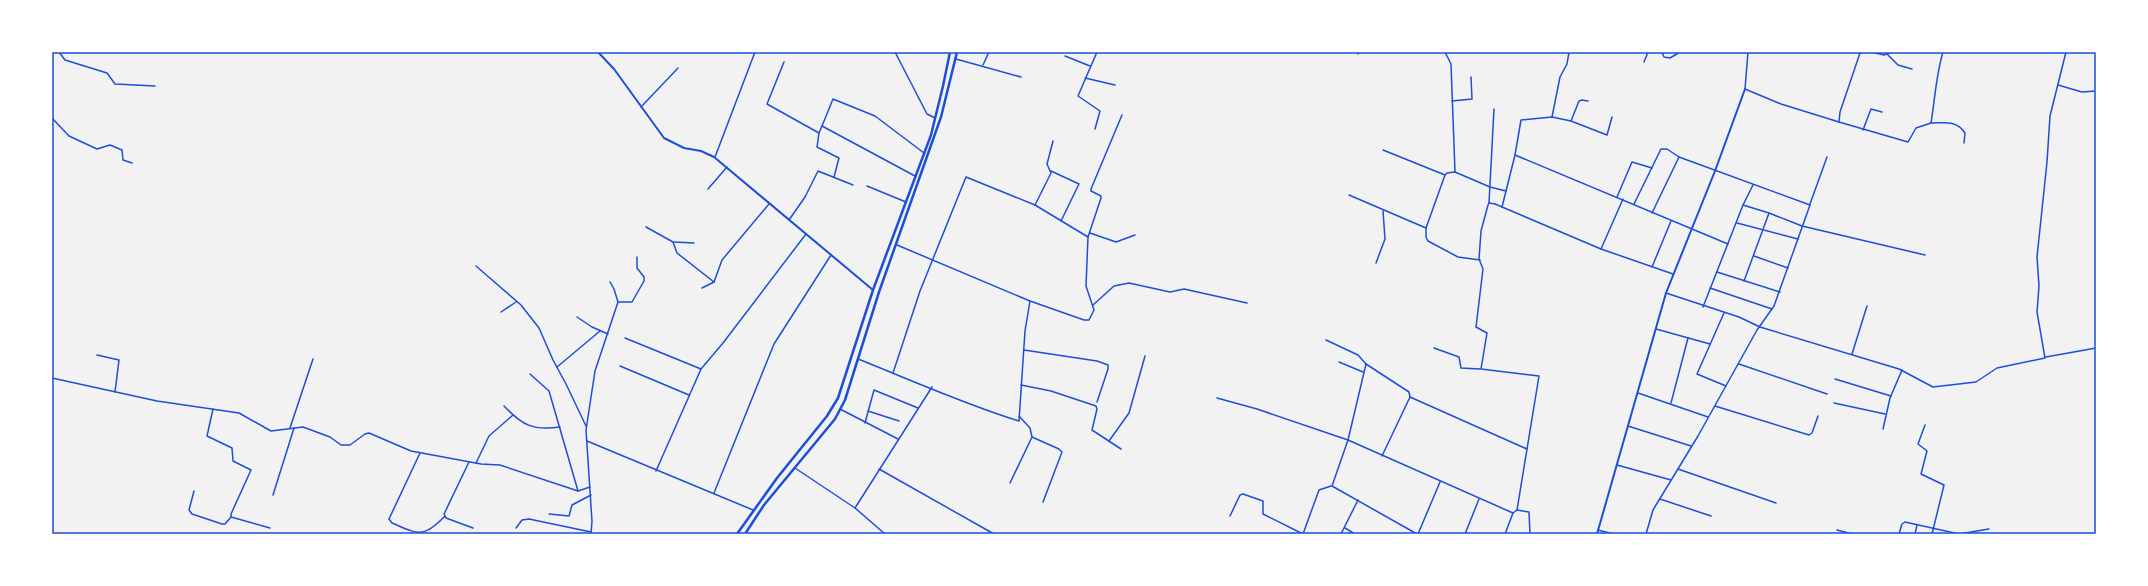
<svg xmlns="http://www.w3.org/2000/svg" width="2148" height="586" font-family="Lato,sans-serif">
  <rect width="100%" height="100%" fill="#f2f2f2"/>
  <g fill="none" stroke-linecap="round" stroke-linejoin="round">
    <g stroke="#1d4ed8" stroke-width="1.5">
      <polyline points="59,52 65,60 107,73 115,84 155,86"/>
      <polyline points="895,52 927,114 935,118"/>
      <polyline points="1445,52 1451,64 1455,172 1490,187 1506,191"/>
      <polyline points="1662,52 1664,57 1670,58 1680,52"/>
      <polyline points="1748,52 1745,89 1781,104 1839,122 1840,112 1860,53 1865,52"/>
      <polyline points="1856,52 1860,53"/>
      <polyline points="1871,52 1884,55 1892,52"/>
      <polyline points="1358,54 1359,52"/>
      <polyline points="1887,54 1898,65 1912,69"/>
      <polyline points="1065,56 1090,66"/>
      <polyline points="956,59 1021,77"/>
      <polyline points="784,62 767,104 819,133 817,147 839,158 834,177"/>
      <polyline points="1644,62 1648,52"/>
      <polyline points="983,65 989,52"/>
      <polyline points="1085,78 1115,85"/>
      <polyline points="2058,85 2082,92 2096,91"/>
      <polyline points="1452,101 1472,99 1471,77"/>
      <polyline points="641,107 678,68"/>
      <polyline points="1552,117 1560,77 1567,64 1569,52"/>
      <polyline points="52,118 69,136 97,149 110,145 122,150 123,160 132,163"/>
      <polyline points="1571,121 1579,101 1582,100 1588,101"/>
      <path d="M 1839,122 L 1908,142 L 1916,128 L 1931,123 C 1935,99 1936,75 1943,52"/>
      <path d="M 1931,123 C 1945,123 1957,120 1965,133 L 1964,143"/>
      <polyline points="1095,129 1100,111 1078,96 1097,52"/>
      <polyline points="1863,130 1871,109 1882,112"/>
      <polyline points="819,133 822,126"/>
      <polyline points="1383,150 1445,175"/>
      <polyline points="1515,155 1728,244"/>
      <polyline points="715,157 755,52"/>
      <polyline points="1051,171 1079,184 1061,221"/>
      <polyline points="915,176 822,126 833,99 875,116 924,153"/>
      <polyline points="867,186 906,202"/>
      <polyline points="708,189 727,167"/>
      <polyline points="1349,195 1426,228 1445,175 1447,173 1455,172"/>
      <polyline points="1617,197 1632,162 1652,168"/>
      <polyline points="1489,203 1494,109"/>
      <polyline points="1634,204 1661,149 1667,149 1679,157"/>
      <polyline points="1810,204 1827,157"/>
      <polyline points="1035,205 1051,173 1047,164 1053,141"/>
      <polyline points="1743,205 1769,213 1802,226 1925,255"/>
      <polyline points="1502,207 1515,155 1521,120 1552,117 1571,121 1607,135 1612,117"/>
      <polyline points="789,220 805,197 818,171 853,185"/>
      <polyline points="1737,223 1798,239"/>
      <polyline points="646,227 673,242 677,253 714,282"/>
      <polyline points="1426,228 1426,237 1428,241 1458,257 1480,260"/>
      <polyline points="1090,233 1116,242 1135,235"/>
      <polyline points="1088,237 1101,198 1101,196 1091,191 1091,189 1122,115"/>
      <polyline points="674,242 694,243"/>
      <polyline points="1601,249 1623,199"/>
      <polyline points="1754,256 1788,268"/>
      <polyline points="1376,263 1385,239 1383,211"/>
      <polyline points="476,266 521,305 539,328 553,360 566,384 586,426"/>
      <polyline points="1652,267 1671,221"/>
      <polyline points="1717,272 1780,292"/>
      <polyline points="1744,281 1769,213"/>
      <polyline points="702,288 714,282 722,260 769,204"/>
      <polyline points="1710,288 1772,309"/>
      <polyline points="1666,293 1739,317 1760,327 1899,369 1933,387 1976,382 1997,368 2045,358 2037,312 2039,286 2037,257 2047,162 2050,116 2066,52"/>
      <polyline points="618,302 632,302 644,281 644,277 637,268 637,257"/>
      <polyline points="1093,305 1114,286 1129,283 1170,292 1184,289 1247,303"/>
      <polyline points="1703,307 1743,205 1753,185"/>
      <polyline points="501,312 516,302"/>
      <polyline points="1724,313 1697,374 1726,386"/>
      <polyline points="577,317 592,327 608,334"/>
      <polyline points="1656,329 1710,344"/>
      <polyline points="625,338 701,369"/>
      <polyline points="1326,340 1358,355 1366,364 1409,392 1410,397 1382,456"/>
      <polyline points="1434,348 1459,357 1461,368 1480,369"/>
      <polyline points="1024,350 1097,361 1108,365 1108,369 1097,402"/>
      <polyline points="1852,354 1867,306"/>
      <polyline points="97,355 119,360 115,392"/>
      <polyline points="2046,357 2096,348"/>
      <path d="M 858,359 C 911,380 964,404 1019,421 L 1025,331 L 1030,301 L 897,245"/>
      <polyline points="1339,362 1363,372"/>
      <polyline points="1366,364 1348,440 1332,486 1417,534"/>
      <polyline points="1739,364 1827,394"/>
      <polyline points="620,366 689,395"/>
      <polyline points="557,367 600,331"/>
      <polyline points="893,373 920,291 966,177 1035,205 1088,237 1086,286 1094,310 1089,320 1084,320 1030,301"/>
      <polyline points="530,374 549,391 578,491"/>
      <polyline points="52,378 157,401 239,413 271,431 303,427 330,437 341,445 350,445 365,434 369,433 411,451 481,464 500,465 578,491 590,487"/>
      <polyline points="1835,379 1891,396"/>
      <polyline points="1021,385 1051,391 1096,406 1097,409 1092,430 1121,449"/>
      <polyline points="1638,393 1708,417"/>
      <polyline points="1410,397 1527,449"/>
      <polyline points="1217,398 1257,409 1348,440 1513,513 1517,510"/>
      <polyline points="1671,403 1688,338"/>
      <polyline points="1834,403 1885,414"/>
      <path d="M 504,406 C 522,425 533,431 560,427"/>
      <polyline points="1715,406 1809,435 1812,433 1818,416"/>
      <polyline points="213,409 207,436 232,448 233,461 251,470 231,514 231,517 270,528"/>
      <polyline points="840,409 898,439"/>
      <polyline points="868,411 899,421"/>
      <polyline points="865,423 874,390 918,408"/>
      <polyline points="1925,425 1918,444 1927,451 1921,474 1944,485 1932,534"/>
      <polyline points="1628,426 1691,446"/>
      <polyline points="290,428 313,359"/>
      <polyline points="1883,429 1890,398 1902,370"/>
      <polyline points="1032,437 1059,449 1062,452 1043,502"/>
      <polyline points="587,441 753,510"/>
      <polyline points="1109,441 1129,413 1145,356"/>
      <path d="M 420,453 L 389,519 L 392,523 C 418,534 423,539 445,516"/>
      <polyline points="469,462 444,514 446,518 473,528"/>
      <polyline points="476,463 489,436 513,415"/>
      <polyline points="1617,465 1671,480"/>
      <polyline points="795,468 855,508 885,534"/>
      <polyline points="879,469 994,534"/>
      <polyline points="1678,469 1776,503"/>
      <polyline points="656,471 701,369 723,343 806,234"/>
      <polyline points="1010,483 1032,437 1030,428 1019,416"/>
      <polyline points="194,491 189,510 192,514 222,524 225,524 231,517"/>
      <polyline points="714,493 774,344 831,255"/>
      <polyline points="273,495 294,428"/>
      <polyline points="1660,499 1711,516"/>
      <polyline points="855,508 932,387"/>
      <polyline points="549,514 569,516 572,505 591,495"/>
      <polyline points="1230,516 1240,495 1243,494 1263,501 1263,514 1303,534"/>
      <polyline points="516,528 522,520 529,519 591,532"/>
      <polyline points="1345,528 1355,534"/>
      <polyline points="1598,530 1613,534"/>
      <polyline points="1837,530 1852,534"/>
      <polyline points="591,534 592,521 586,430 595,371 618,302 614,289 610,282"/>
      <polyline points="1303,534 1319,490 1331,486"/>
      <polyline points="1341,534 1358,500"/>
      <polyline points="1418,534 1440,482"/>
      <polyline points="1465,534 1479,499"/>
      <polyline points="1505,534 1513,513"/>
      <polyline points="1530,534 1529,512 1517,510 1539,376 1481,369 1487,333 1476,327 1483,269 1479,259 1481,231 1488,205 1489,203 1495,204 1601,249 1673,274"/>
      <polyline points="1646,534 1653,510 1698,436 1757,330 1774,306 1810,205 1679,157 1652,213"/>
      <polyline points="1899,534 1902,524 1905,522 1959,534 1989,529"/>
      <polyline points="1915,534 1917,525"/>
    </g>
    <g stroke="#1d4ed8" stroke-width="2">
      <polyline points="598,52 614,69 664,138 684,148 701,151 714,157 873,290"/>
      <polyline points="1597,534 1666,293 1715,171 1745,89"/>
    </g>
    <g stroke="#1d4ed8" stroke-width="2.5">
      <polyline points="737,534 777,478 827,416 838,398 873,290 931,135 943,86 950,52"/>
      <polyline points="745,534 764,505 835,419 845,400 879,292 941,117 957,52"/>
    </g>
  </g>
  <rect width="2148" height="586" fill="none" stroke="#ffffff" stroke-width="106"/>
  <rect x="53" y="53" width="2042" height="480" fill="none" stroke="#1d4ed8" stroke-width="1.5"/>
</svg>
